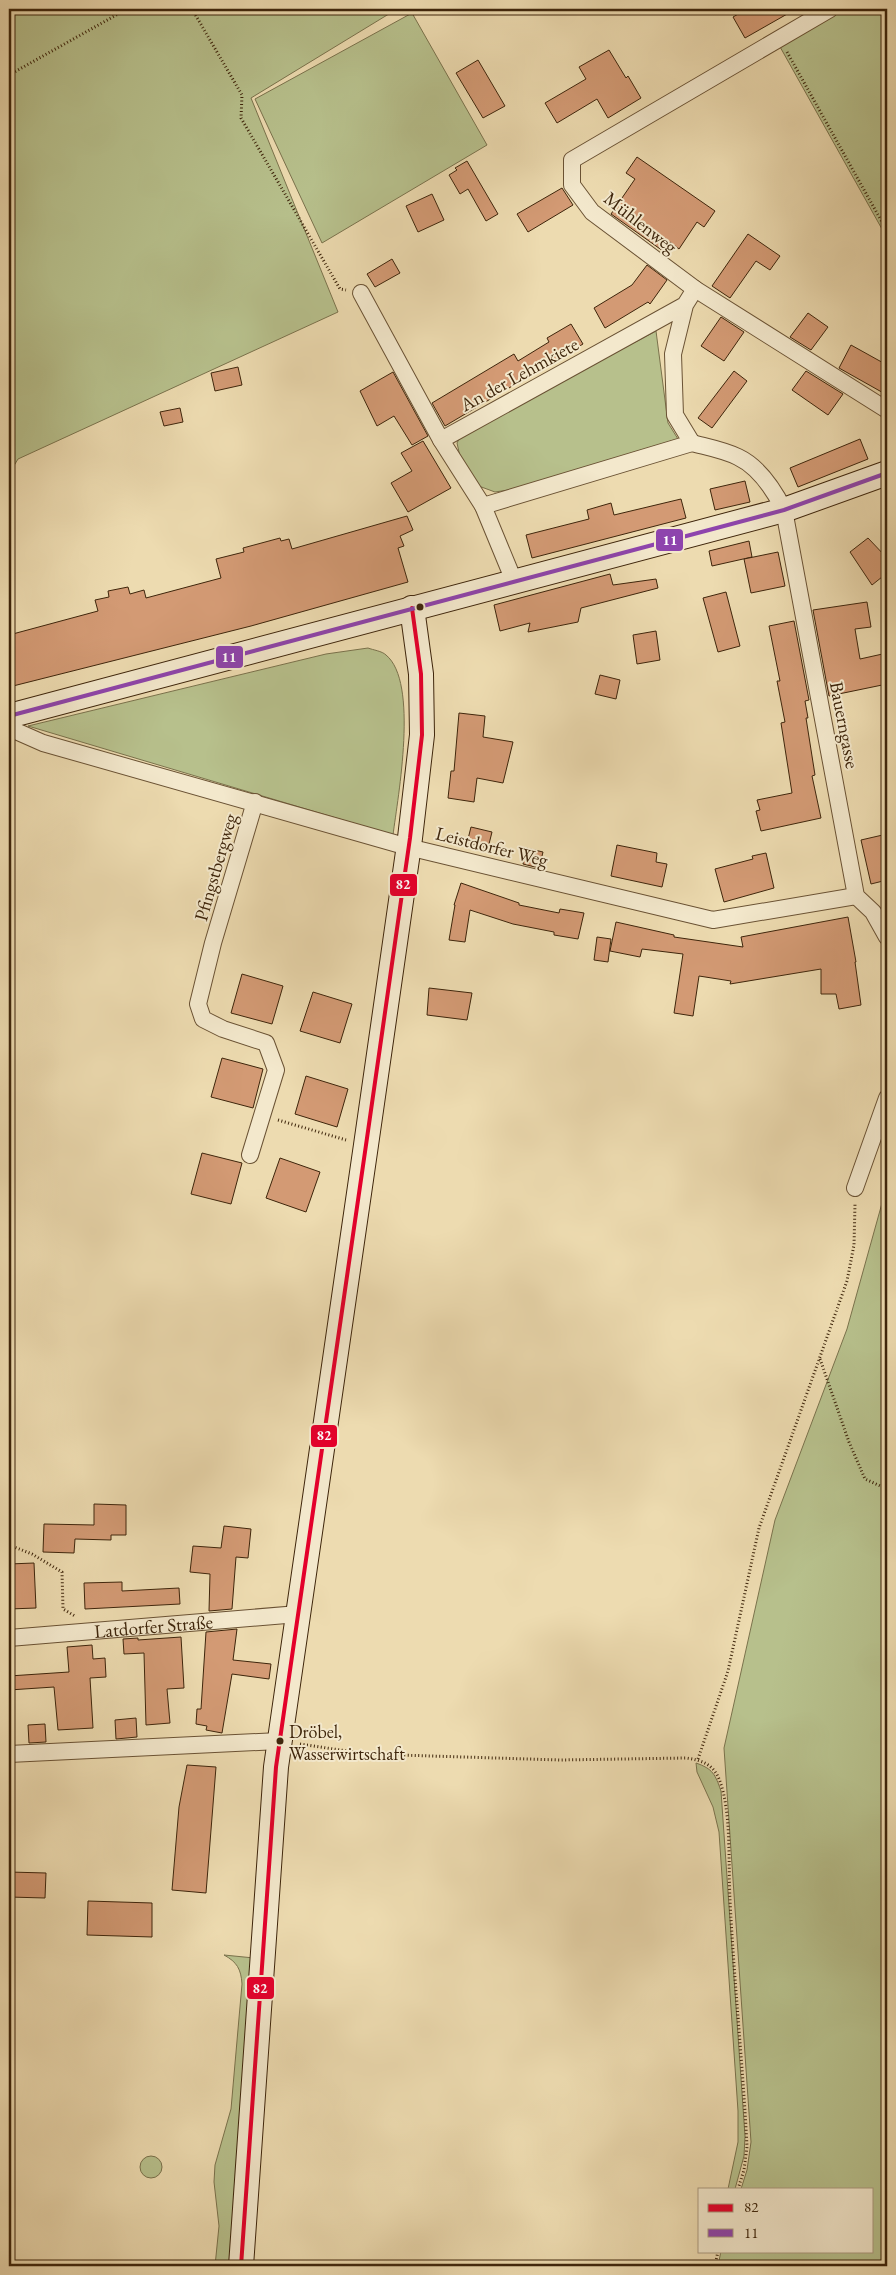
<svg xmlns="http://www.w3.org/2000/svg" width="896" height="2275" font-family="'EB Garamond',serif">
  <rect width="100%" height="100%" fill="#eddbb0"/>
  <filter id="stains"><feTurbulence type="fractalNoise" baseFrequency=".004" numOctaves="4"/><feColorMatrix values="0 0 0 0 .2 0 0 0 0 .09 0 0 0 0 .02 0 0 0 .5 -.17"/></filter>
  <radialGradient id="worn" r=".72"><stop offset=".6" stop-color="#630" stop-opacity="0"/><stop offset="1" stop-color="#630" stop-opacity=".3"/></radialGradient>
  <g fill="#b7c08c" stroke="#7a724c">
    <polygon points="9,9 397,9 251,98 338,312 18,459 9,474"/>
    <polygon points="840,9 887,9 887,238 779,45"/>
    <polygon points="412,13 487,145 322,243 255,99"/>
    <polygon points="656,331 668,423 678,439 521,488 495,492 476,485 461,461 457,443 461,435"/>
    <path d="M 368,648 C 373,650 382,651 386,655 C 419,682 398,796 393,835 L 28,726 L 326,654 Z"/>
    <polygon points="887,1190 887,2266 718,2266 721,2251 872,2251 872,2189 741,2189 747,2170 751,2142 724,1748 775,1520 847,1329 884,1196"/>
    <path d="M 696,1763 C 713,1769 715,1774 721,1791 L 745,2136 L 744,2156 L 735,2189 L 728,2189 L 738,2142 L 738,2111 L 719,1832 L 713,1807 L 697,1772 Z"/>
    <path d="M 224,1955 L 254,1958 L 231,2266 L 215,2266 L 219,2226 L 214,2182 L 215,2165 L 231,2109 L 242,1984 C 241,1969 237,1962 224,1955 Z"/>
    <circle cx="151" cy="2167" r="11"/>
  </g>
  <g fill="#d39a74" stroke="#3e250b">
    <polygon points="747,9 796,9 745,38 733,17"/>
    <polygon points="609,50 626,78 628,76 641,98 608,118 597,99 557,123 545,103 586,79 579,67"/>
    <polygon points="478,60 505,106 483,118 456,73"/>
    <polygon points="637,157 715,211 704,227 697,222 679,249 670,242 663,251 611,214 635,179 626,173"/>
    <polygon points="467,161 498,214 486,221 468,189 460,194 449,175 457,170 455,168"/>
    <polygon points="562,188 573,205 528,232 517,214"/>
    <polygon points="432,194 444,220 418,232 406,206"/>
    <polygon points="748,234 780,256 770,270 756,261 730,298 712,286"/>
    <polygon points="392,259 400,273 375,287 367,274"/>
    <polygon points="647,265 667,280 650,304 648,302 605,328 594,308 632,285"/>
    <polygon points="808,313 828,327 811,350 790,337"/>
    <polygon points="721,317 744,332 724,361 701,346"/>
    <polygon points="571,324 583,344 445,426 432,403 514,354 518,361 549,342 547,338"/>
    <polygon points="851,345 887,365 887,395 839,368"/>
    <polygon points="238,367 242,385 215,391 211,373"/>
    <polygon points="734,371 747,381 712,428 698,418"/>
    <polygon points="806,371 843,394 828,415 792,390"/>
    <polygon points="393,372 428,436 412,445 394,416 377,426 360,391"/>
    <polygon points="180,408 183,422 164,426 160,412"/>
    <polygon points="860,439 868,459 798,487 790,468"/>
    <polygon points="423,441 451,488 408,512 391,483 412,471 401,453"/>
    <polygon points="745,481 750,502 715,510 710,489"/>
    <polygon points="681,499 686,518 532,558 526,535 589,519 587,510 611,503 614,515"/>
    <polygon points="407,516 413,530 400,536 404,546 398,548 408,582 251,626 9,687 9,635 98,611 95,600 109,597 108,591 128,587 130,594 144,590 146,598 221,578 216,559 244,552 243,548 280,538 281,541 289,539 292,549"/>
    <polygon points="868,538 887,558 887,573 872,585 850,552"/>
    <polygon points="749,541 752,557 712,566 709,551"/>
    <polygon points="778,552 785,586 751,593 744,559"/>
    <polygon points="610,574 613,585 656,579 658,588 581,608 578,622 528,632 530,623 500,631 494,605"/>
    <polygon points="726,592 740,646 718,652 703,598"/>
    <polygon points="867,602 871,627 855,629 860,659 887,653 887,684 829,696 813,610"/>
    <polygon points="794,621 809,700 805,701 808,718 806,718 815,775 812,776 821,818 761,831 756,811 760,810 757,800 792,793 781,723 785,722 777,681 780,681 769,626"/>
    <polygon points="656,631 660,660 637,664 633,635"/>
    <polygon points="600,675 620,680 616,699 595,694"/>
    <polygon points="459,713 485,716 483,737 513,742 503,783 477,778 474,802 448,798 451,771 454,771"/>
    <polygon points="471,827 492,832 488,848 467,843"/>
    <polygon points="887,834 887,880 871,884 861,840"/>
    <polygon points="617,845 657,853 656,862 667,864 662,887 611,876"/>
    <polygon points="526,848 543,852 539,868 523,864"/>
    <polygon points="766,853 774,888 724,902 715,869 753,859 752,856"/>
    <polygon points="461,883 519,903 519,905 559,913 560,909 584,913 578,939 554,935 554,932 513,924 470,910 465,942 449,940 455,905 454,905"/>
    <polygon points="848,917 856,962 855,962 861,1005 839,1009 836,994 821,994 821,969 730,984 731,981 699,976 693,1016 674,1013 683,954 642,949 640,957 610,951 616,922 674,935 674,937 743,947 741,937"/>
    <polygon points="597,937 611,939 608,962 594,960"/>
    <polygon points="242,974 283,986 272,1024 231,1013"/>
    <polygon points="429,988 472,993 467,1020 427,1015"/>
    <polygon points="313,992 352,1004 340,1043 300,1031"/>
    <polygon points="222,1058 263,1069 253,1108 211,1097"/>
    <polygon points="306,1076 348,1089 337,1127 295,1114"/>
    <polygon points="202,1153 242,1163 231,1204 191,1194"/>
    <polygon points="280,1158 320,1172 306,1212 266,1198"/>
    <polygon points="94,1504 126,1505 126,1535 111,1535 111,1540 75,1539 74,1553 43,1552 44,1524 94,1525"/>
    <polygon points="224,1526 251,1529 248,1558 236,1557 232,1609 209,1611 210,1574 190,1572 193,1546 221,1548"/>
    <polygon points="34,1563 36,1608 9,1609 9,1564"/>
    <polygon points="122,1582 122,1591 179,1588 180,1604 85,1609 84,1583"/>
    <polygon points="237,1629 233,1660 271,1664 269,1679 232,1674 222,1733 206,1730 207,1726 196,1724 197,1709 201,1709 206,1632"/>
    <polygon points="181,1637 184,1688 167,1689 170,1723 146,1725 144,1653 124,1654 123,1639 138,1638 138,1640"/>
    <polygon points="92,1645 93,1659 105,1658 106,1677 90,1678 93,1728 58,1730 54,1687 9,1690 9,1676 69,1672 67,1647"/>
    <polygon points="136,1718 137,1737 116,1739 115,1720"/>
    <polygon points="45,1724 46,1742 29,1743 28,1725"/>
    <polygon points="187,1765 216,1767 206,1893 172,1890 179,1807"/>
    <polygon points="9,1872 46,1873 45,1898 9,1897"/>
    <polygon points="88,1901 152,1903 152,1937 87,1935"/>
  </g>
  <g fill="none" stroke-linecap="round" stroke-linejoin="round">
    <defs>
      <g id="minor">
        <polyline points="830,9 572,160 572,185 592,212 695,289 887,410"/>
        <polyline points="361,293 441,440"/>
        <polyline points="685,305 673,354 675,415 692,443 483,506 441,440 685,305 695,289"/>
        <path d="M 692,443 C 707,447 724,450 738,457 C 759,467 774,490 784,510 L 856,896 L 873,912 L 887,937"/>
        <polyline points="483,506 514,581"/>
        <polyline points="9,728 43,743 408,847 713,920 856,896"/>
        <polyline points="250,1155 276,1070 266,1043 223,1029 203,1019 198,1004 213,943 255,802"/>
        <polyline points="855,1188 887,1098"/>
        <path id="s1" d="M 9,1638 L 298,1614"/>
        <polyline points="9,1754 279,1741"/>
      </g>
      <g id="secondary">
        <polyline points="9,716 784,510 887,473"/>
        <polyline points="241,2266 276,1767 366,1145 410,838 422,735 421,674 412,608"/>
      </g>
    </defs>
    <use href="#minor" stroke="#6a5234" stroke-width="18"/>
    <use href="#secondary" stroke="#3e250b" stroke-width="26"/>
    <g stroke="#3e250b" stroke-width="3" stroke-dasharray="1 2.5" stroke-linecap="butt">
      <polyline points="192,9 242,95 241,118 340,289 346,290"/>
      <polyline points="787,52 887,231"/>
      <polyline points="9,75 127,9"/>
      <polyline points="278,1120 346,1140"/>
      <polyline points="820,1359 849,1442 865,1479 887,1489"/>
      <polyline points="9,1545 32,1554 62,1572 63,1609 75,1616"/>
      <path d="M 300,1744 L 367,1754 L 560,1760 L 686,1758 C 701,1760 713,1764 719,1779 C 732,1811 728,1864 730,1900 C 734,1982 743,2065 747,2147 L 744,2170 L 738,2189"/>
      <polyline points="698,1759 728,1671 759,1528 847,1281 854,1245 855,1204"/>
      <polyline points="715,2266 718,2251"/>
    </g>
    <use href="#minor" stroke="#f3e8cc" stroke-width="16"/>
    <use href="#secondary" stroke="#f3e8cc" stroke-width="24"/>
    <defs>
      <polyline id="bus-1" points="241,2266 276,1767 366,1145 410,838 422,735 421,674 412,608"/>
      <polyline id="bus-2" points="9,716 784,510 887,473"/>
    </defs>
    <use href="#bus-1" stroke="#f3e8cc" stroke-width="8"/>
    <use href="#bus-2" stroke="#f3e8cc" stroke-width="8"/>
    <use href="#bus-1" stroke="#e4002b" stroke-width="4"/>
    <use href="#bus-2" stroke="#8e44ad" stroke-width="4"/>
  </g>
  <g fill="#3e250b" stroke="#f3e8cc" stroke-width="2">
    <circle cx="420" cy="607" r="4.5"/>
    <circle cx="280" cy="1741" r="4.5"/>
  </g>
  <g text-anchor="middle" stroke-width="4" stroke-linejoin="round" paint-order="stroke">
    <g font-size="18" fill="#3e250b" stroke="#f3e8cc" text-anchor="start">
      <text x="289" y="1738">Dröbel,<tspan x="289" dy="22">Wasserwirtschaft</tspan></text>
    </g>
    <g font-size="19" fill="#3e250b" stroke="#f3e8cc">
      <text transform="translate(641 222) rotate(38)" y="7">Mühlenweg</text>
      <text transform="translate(519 374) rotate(-29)" y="7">An der Lehmkiete</text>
      <text transform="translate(845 725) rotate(79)" y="7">Bauerngasse</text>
      <text transform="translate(492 846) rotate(14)" y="7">Leistdorfer Weg</text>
      <text transform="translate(215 867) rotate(-74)" y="7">Pfingstbergweg</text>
      <text dy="7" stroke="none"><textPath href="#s1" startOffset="145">Latdorfer Straße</textPath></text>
    </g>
  </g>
  <g stroke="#f3e8cc" stroke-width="2">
    <rect x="655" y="528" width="29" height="24" rx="5" fill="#8e44ad"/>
    <rect x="215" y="645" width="29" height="24" rx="5" fill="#8e44ad"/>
    <rect x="389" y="873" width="29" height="24" rx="5" fill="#e4002b"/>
    <rect x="310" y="1424" width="28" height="24" rx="5" fill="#e4002b"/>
    <rect x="246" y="1976" width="29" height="24" rx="5" fill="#e4002b"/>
  </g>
  <g font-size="14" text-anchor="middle" font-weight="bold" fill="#fff">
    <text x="670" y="545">11</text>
    <text x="229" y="662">11</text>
    <text x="403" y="889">82</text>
    <text x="324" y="1440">82</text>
    <text x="260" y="1993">82</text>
  </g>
  <rect width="896" height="2275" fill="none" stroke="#eddbb0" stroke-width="30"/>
  <rect x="10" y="10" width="876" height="2255" fill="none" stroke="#3e250b" stroke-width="2.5"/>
  <rect x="15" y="15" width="866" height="2245" fill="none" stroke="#3e250b"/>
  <rect x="698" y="2188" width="175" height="65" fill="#f3e8cc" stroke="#ab9a7f"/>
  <rect x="708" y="2204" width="25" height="8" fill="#e4002b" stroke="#ab9a7f"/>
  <text x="744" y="2212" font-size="15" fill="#3e250b">82</text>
  <rect x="708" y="2229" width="25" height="8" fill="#8e44ad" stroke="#ab9a7f"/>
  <text x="744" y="2238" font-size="15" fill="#3e250b">11</text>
  <rect width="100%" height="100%" filter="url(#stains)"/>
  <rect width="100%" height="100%" fill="url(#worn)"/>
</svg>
